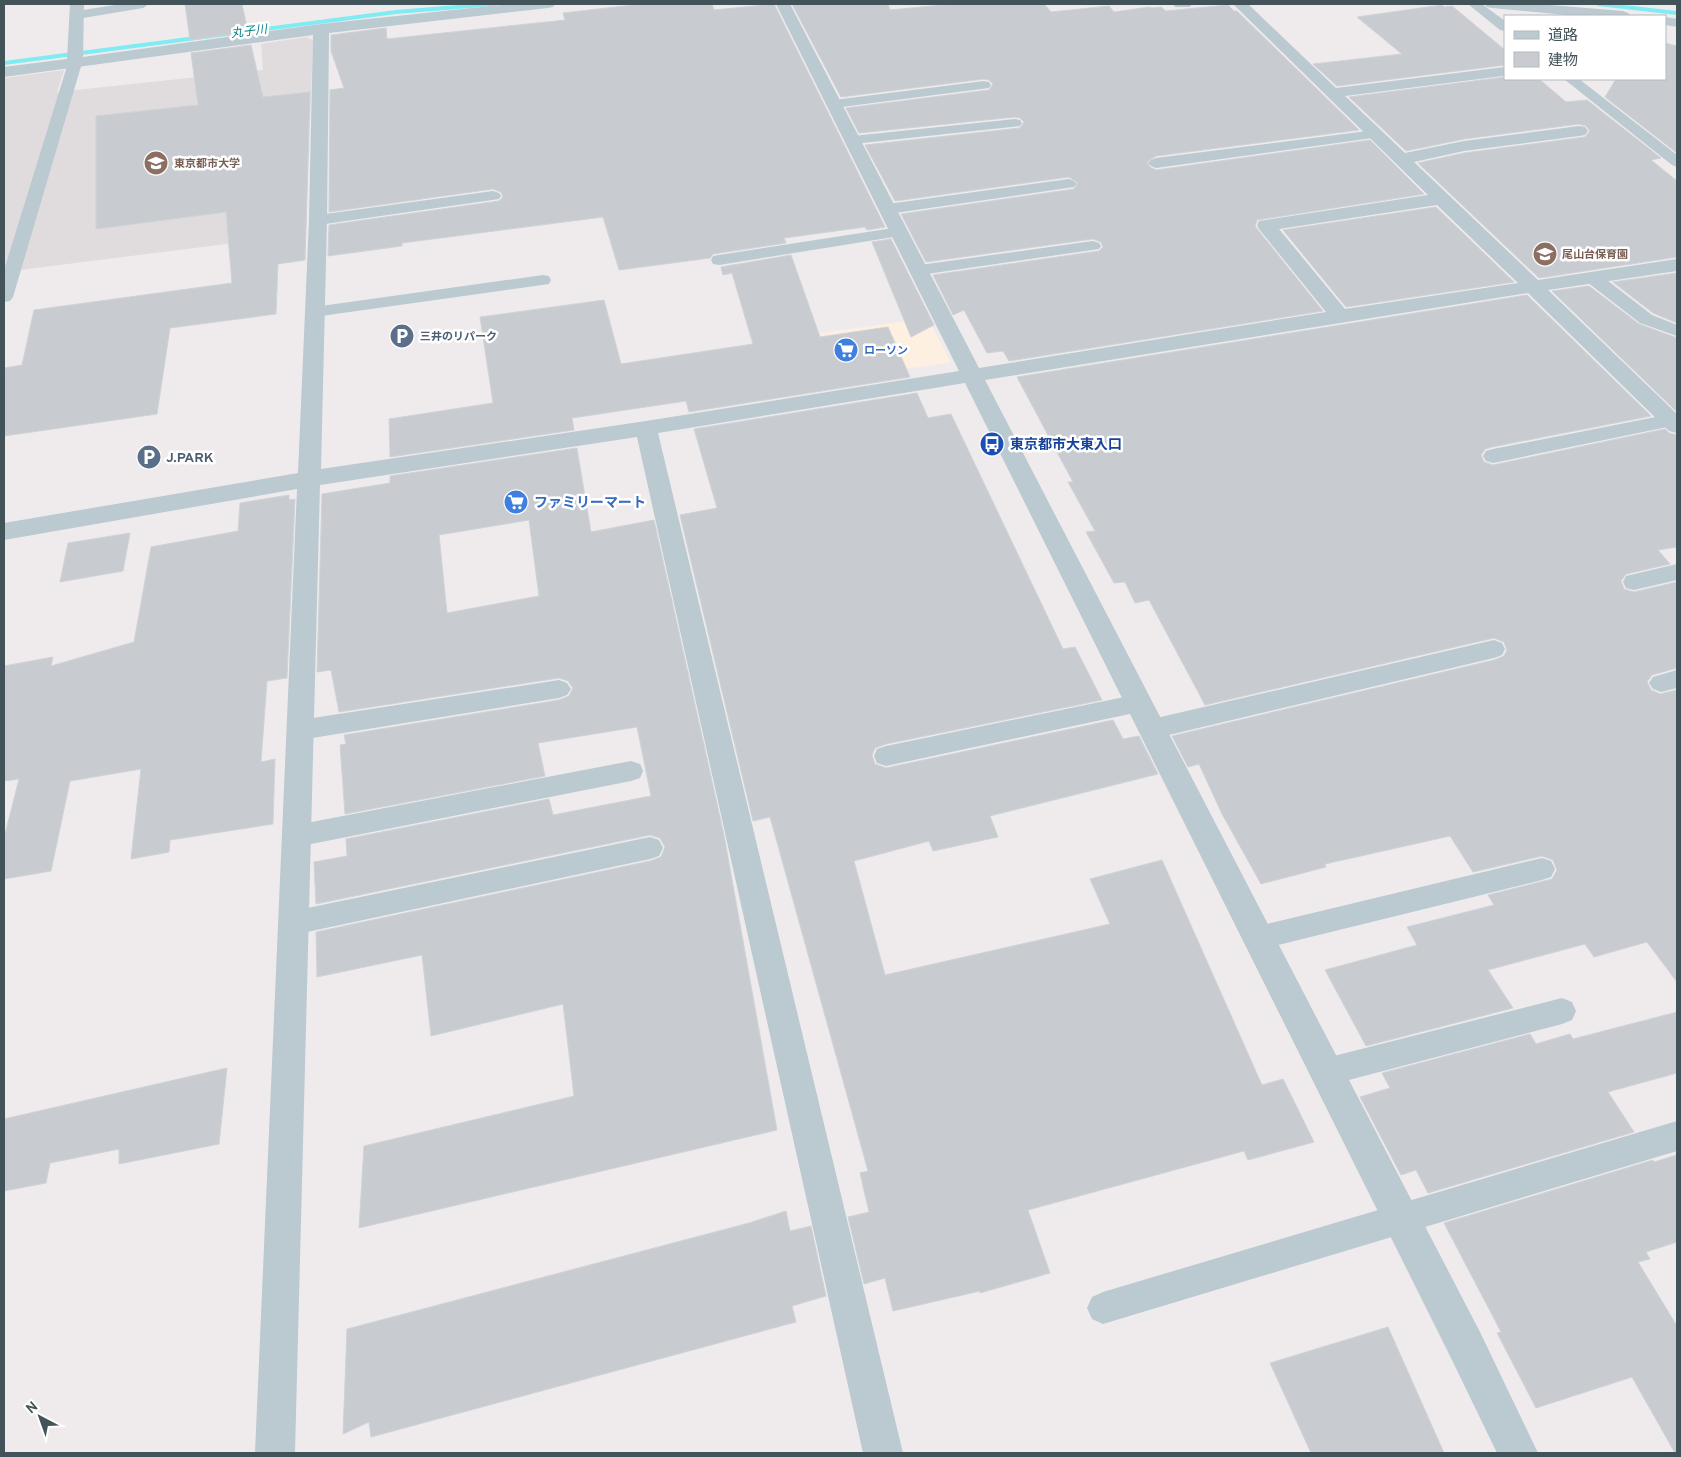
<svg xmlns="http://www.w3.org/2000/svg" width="1681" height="1457" font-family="Overpass,'Noto Sans JP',sans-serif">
  <rect width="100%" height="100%" fill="#efebec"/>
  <polygon fill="#fdf0e1" points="927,318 951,362 806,384 787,338"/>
  <polygon fill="#e0dcde" points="306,37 313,40 306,234 4,272 4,78 64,70 57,92 263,70 261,44"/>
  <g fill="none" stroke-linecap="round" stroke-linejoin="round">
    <g fill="#7eecf2" fill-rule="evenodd">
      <polygon points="470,4 499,4 495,6 396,14 4,65 4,61 396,10"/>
      <polygon points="1594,4 1615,4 1677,11 1677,15 1598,6"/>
    </g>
  </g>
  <g fill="#c8ccd1" stroke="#cfd3d8" fill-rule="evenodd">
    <polygon points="185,4 242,4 248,32 190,40"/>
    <polygon points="642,4 712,4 714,10 774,4 885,227 867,230 865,227 784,238 786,243 713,254 710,258 619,270 603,217 402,243 402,246 328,256 329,225 499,201 503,197 501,192 493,189 329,212 330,90 344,88 331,51 331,35 386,28 387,39 565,20 563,13"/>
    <polygon points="792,4 888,4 890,10 953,4 1044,4 1051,12 1109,6 1114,12 1149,7 1151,8 1161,7 1166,11 1228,5 1234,11 1237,11 1359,130 1156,156 1147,162 1150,167 1156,170 1370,140 1424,194 1257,220 1255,226 1258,230 1323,311 1009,361 1003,351 987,353 964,310 953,315 933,275 1099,251 1103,247 1101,242 1093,239 926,262 901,214 1074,189 1078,183 1069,177 895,201 865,145 1020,128 1024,122 1020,118 1015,117 859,133 846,108 989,90 993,84 989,80 984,79 841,97"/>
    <polygon points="1442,5 1444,7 1452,6 1505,50 1505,65 1337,86 1313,64 1402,54 1357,17"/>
    <polygon points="1665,43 1677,46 1677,153 1605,97 1616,79 1665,79"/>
    <polygon points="251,45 263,97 310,92 305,260 278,264 276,314 170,328 157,414 4,436 4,368 22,365 34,310 232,283 226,212 96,229 96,116 198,105 191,53"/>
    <polygon points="1505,77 1505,79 1539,79 1566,102 1587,100 1661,158 1651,160 1677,181 1677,257 1539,278 1418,163 1464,153 1585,137 1590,131 1586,126 1579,124 1464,139 1406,151 1349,97"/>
    <polygon points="1436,207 1514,282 1346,307 1283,230"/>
    <polygon points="891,239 934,325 911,337 872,242"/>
    <polygon points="791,255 820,337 888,327 910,377 689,412 686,401 572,418 574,430 390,457 389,419 493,403 480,317 604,300 621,364 753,344 732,273 723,275 721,267"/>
    <polygon points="1677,273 1677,323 1653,313 1613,282"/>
    <polygon points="1589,286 1639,324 1677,338 1677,412 1552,291"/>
    <polygon points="1527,295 1651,416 1492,447 1485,449 1481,455 1484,462 1493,465 1665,429 1669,433 1677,435 1677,547 1658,550 1670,564 1626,574 1621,581 1624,589 1634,592 1677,582 1677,668 1652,675 1647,682 1651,690 1660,694 1677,690 1677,982 1647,942 1594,957 1585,944 1488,970 1513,1008 1366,1046 1325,970 1417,945 1407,927 1494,905 1488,895 1552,879 1557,870 1553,860 1542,856 1473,872 1450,836 1325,864 1326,867 1261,884 1222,814 1199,764 1188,767 1172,736 1494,660 1504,656 1507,650 1504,642 1494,638 1205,705 1149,600 1135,603 1125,582 1114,583 1086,532 1095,531 1068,482 1073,482 1017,377"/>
    <polygon points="917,393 928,418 951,414 1063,649 1075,647 1102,700 886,744 875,748 872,755 875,764 886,768 1113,720 1123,739 1139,736 1158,774 990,816 998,837 933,851 929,841 854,861 885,975 1110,924 1090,879 1162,860 1262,1085 1283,1079 1314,1142 1248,1160 1244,1151 1028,1210 1050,1273 980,1293 980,1291 893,1311 885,1278 864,1284 848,1217 869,1212 860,1173 868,1171 770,817 753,821 680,515 717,508 694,429"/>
    <path d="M 577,448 L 591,532 L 654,520 L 724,835 L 777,1130 L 359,1228 L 364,1146 L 574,1096 L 563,1004 L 431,1036 L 422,955 L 317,977 L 316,932 L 650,861 L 661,857 L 665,847 L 660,838 L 650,835 L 316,904 L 314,862 L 347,856 L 346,839 L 549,799 L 553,815 L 651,796 L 637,727 L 538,743 L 545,776 L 345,814 L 340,745 L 346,744 L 344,735 L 559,700 L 569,696 L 573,688 L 568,681 L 559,678 L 339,712 L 331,670 L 317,672 L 322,494 L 390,483 L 390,476 ZM 529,520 L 539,596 L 447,613 L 439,535 Z"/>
    <polygon points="289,495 289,500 295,499 287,678 267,681 261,762 275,759 273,824 170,840 169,852 131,859 141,769 70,781 51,871 4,879 4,838 19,779 4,781 4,666 53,657 51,666 134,642 151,547 238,531 240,503"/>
    <polygon points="130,533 123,571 60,582 68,543"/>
    <polygon points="1677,1012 1677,1073 1608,1092 1634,1132 1428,1193 1416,1170 1401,1175 1360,1097 1390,1088 1382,1073 1530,1034 1536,1044 1570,1034 1573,1039"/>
    <polygon points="227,1068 219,1144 119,1164 119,1149 50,1163 46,1183 4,1191 4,1119"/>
    <polygon points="1677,1155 1677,1242 1646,1252 1650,1259 1638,1262 1677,1326 1677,1453 1675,1453 1632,1377 1536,1408 1497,1333 1501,1332 1444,1223 1653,1160 1654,1162"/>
    <polygon points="786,1211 790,1231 811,1226 826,1296 792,1306 796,1322 371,1437 369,1422 343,1434 347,1329 749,1223"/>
    <polygon points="1388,1327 1444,1453 1311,1453 1270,1363"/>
  </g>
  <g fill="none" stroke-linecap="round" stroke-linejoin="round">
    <g fill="#bbc9d0" fill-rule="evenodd">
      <polygon points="121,4 149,4 143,8 77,19 70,15 77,11"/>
      <polygon points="1468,4 1482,4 1505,21 1505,31 1500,30"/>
      <polygon points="75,59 82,63 13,297 10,301 4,302 4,270 68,63"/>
      <polygon points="1564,79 1579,79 1677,155 1677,167 1672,165"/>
      <polygon points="984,81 989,82 991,85 989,88 834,108 829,107 827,104 829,101 834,100"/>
      <polygon points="1015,119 1020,120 1022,123 1020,126 853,144 848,143 846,140 848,137 853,136"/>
      <polygon points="1375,130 1380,131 1382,134 1380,137 1156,168 1151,166 1148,163 1151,160 1156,158"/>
      <polygon points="1069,179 1074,181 1077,184 1074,187 888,214 882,212 880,209 882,206 888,204"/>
      <polygon points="493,191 499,193 501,196 499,199 318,225 312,223 310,220 312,217 318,215"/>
      <polygon points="900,227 906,229 908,232 906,235 719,265 713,264 711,260 713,256 719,255"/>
      <polygon points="1093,241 1099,243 1101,246 1099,249 920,275 914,274 912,270 914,266 920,265"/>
      <polygon points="1593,273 1599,274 1652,315 1677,325 1677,336 1640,323 1587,282 1585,278 1587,274"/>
      <polygon points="543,275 549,276 551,280 549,284 314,317 308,316 305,312 308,308 314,307"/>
      <polygon points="1671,414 1677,415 1677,425 1493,463 1486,461 1483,456 1486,451 1493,449"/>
      <polygon points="1677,564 1677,580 1634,590 1626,588 1623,582 1626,576"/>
      <polygon points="1494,640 1502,643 1505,649 1502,655 1494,658 1152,739 1144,736 1140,729 1144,722 1152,719"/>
      <polygon points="1677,670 1677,688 1661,692 1653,689 1649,683 1653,677"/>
      <polygon points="559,680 567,683 571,689 567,695 559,698 300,740 292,737 288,730 292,723 300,720"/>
      <polygon points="1139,694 1147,696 1151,703 1147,710 1139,712 886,766 877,763 874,756 877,749 886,746"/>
      <polygon points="631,761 640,764 643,771 640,778 631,781 296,847 287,844 283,836 287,828 296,825"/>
      <polygon points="650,837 659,840 663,848 659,856 650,859 293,935 284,932 280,923 284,914 293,911"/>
      <polygon points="1542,858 1551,861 1555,869 1551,877 1542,880 1258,950 1248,947 1245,938 1248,929 1258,926"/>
      <polygon points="1562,998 1572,1002 1576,1011 1572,1020 1562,1024 1326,1086 1316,1082 1312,1072 1316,1062 1326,1058"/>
      <polygon points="1677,1121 1677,1151 1103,1324 1092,1319 1087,1308 1092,1297 1103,1292"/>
    </g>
    <g fill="#bbc9d0" fill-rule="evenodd">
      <path d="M 70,4 L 84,4 L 83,57 L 321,24 L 510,4 L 555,4 L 553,7 L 548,8 L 329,33 L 327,220 L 321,469 L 646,421 L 959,371 L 776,4 L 790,4 L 979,368 L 1326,312 L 1259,229 L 1257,225 L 1259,221 L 1428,195 L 1233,4 L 1248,4 L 1336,88 L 1505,67 L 1505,75 L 1503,76 L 1345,96 L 1405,153 L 1464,141 L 1579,126 L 1585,127 L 1588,131 L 1585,135 L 1579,136 L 1464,151 L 1414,162 L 1538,280 L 1677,259 L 1677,271 L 1548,290 L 1677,414 L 1677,433 L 1669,431 L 1528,293 L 985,380 L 1480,1332 L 1538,1453 L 1497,1453 L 1452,1360 L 965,383 L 658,433 L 903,1453 L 863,1453 L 637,437 L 320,485 L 295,1453 L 255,1453 L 297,489 L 4,540 L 4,523 L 298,473 L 309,220 L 313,35 L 4,77 L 4,67 L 67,59 ZM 1437,205 L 1518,283 L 1345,309 L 1279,229 Z"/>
      <polygon points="1173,4 1192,4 1190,7 1175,7"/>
      <polygon points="1485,4 1538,4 1623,11 1628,13 1631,16 1577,16 1492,8 1487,7"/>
      <polygon points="1665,17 1677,19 1677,27 1665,25"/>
    </g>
  </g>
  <defs>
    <symbol id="university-disc" viewBox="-11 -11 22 22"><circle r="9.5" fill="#8d6e63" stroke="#fff"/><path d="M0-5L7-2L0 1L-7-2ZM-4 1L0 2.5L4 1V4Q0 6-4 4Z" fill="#fff"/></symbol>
    <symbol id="school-disc" viewBox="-11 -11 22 22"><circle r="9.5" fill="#8d6e63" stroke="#fff"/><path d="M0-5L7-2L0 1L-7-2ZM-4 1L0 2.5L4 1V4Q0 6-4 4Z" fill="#fff"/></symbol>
    <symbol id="parking-disc" viewBox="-11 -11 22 22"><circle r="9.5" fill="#5c6f8a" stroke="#fff"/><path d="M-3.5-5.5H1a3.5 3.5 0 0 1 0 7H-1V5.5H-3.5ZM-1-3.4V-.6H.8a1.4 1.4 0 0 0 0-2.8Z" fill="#fff"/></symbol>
    <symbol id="supermarket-disc" viewBox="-11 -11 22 22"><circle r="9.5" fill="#3f7fe0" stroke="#fff"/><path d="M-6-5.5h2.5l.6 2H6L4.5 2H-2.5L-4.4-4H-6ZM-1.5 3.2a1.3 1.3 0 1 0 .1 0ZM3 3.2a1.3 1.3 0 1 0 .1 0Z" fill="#fff"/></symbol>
    <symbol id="bus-disc" viewBox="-11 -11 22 22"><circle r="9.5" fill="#1a4fb4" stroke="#fff"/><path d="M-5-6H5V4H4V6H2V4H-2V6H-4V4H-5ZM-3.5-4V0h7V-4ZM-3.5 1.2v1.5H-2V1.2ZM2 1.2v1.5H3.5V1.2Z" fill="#fff"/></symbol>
  </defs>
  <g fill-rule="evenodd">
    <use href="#university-disc" x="142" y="149" width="28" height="28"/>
    <use href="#school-disc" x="1531" y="240" width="28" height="28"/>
    <use href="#parking-disc" x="388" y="322" width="28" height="28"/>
    <use href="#supermarket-disc" x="832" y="336" width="28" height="28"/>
    <use href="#bus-disc" x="978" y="430" width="28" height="28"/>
    <use href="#parking-disc" x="135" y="443" width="28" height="28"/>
    <use href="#supermarket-disc" x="502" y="488" width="28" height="28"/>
  </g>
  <g text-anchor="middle" stroke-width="5" stroke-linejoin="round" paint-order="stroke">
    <g font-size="11" font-weight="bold" fill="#785e54" stroke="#fff" text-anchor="start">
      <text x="174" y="167">東京都市大学</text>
      <text x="1562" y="258">尾山台保育園</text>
    </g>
    <g font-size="11" font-weight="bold" fill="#4e5e75" stroke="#fff" text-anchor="start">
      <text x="420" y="340">三井のリパーク</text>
    </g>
    <g font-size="11" font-weight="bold" fill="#366cbe" stroke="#fff" text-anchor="start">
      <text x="864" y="354">ローソン</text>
    </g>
    <g font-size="12" font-style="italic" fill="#068087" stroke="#fff">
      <text transform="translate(249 31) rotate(-7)" y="4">丸子川</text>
    </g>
    <g font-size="14" font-weight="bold" fill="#164399" stroke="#fff" text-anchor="start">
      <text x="1010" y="449">東京都市大東入口</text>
    </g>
    <g font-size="14" font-weight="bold" fill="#4e5e75" stroke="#fff" text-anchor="start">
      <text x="166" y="462">J.PARK</text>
    </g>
    <g font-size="14" font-weight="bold" fill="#366cbe" stroke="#fff" text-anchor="start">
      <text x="534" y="507">ファミリーマート</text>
    </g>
  </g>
  <rect width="1681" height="1457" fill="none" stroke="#43535a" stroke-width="10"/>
  <rect x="1504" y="15" width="162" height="65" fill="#ffffff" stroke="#b4babd"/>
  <rect x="1514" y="31" width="25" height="8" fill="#bbc9d0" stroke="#b4babd"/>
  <text x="1548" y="40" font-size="15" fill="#43535a">道路</text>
  <rect x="1514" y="52" width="25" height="15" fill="#c8ccd1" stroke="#b4babd"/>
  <text x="1548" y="65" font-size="15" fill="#43535a">建物</text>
  <g transform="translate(40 1417) rotate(319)" stroke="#ffffff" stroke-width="4" paint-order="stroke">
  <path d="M0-4L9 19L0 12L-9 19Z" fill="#43535a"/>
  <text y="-8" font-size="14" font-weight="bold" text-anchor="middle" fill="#43535a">N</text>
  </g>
</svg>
